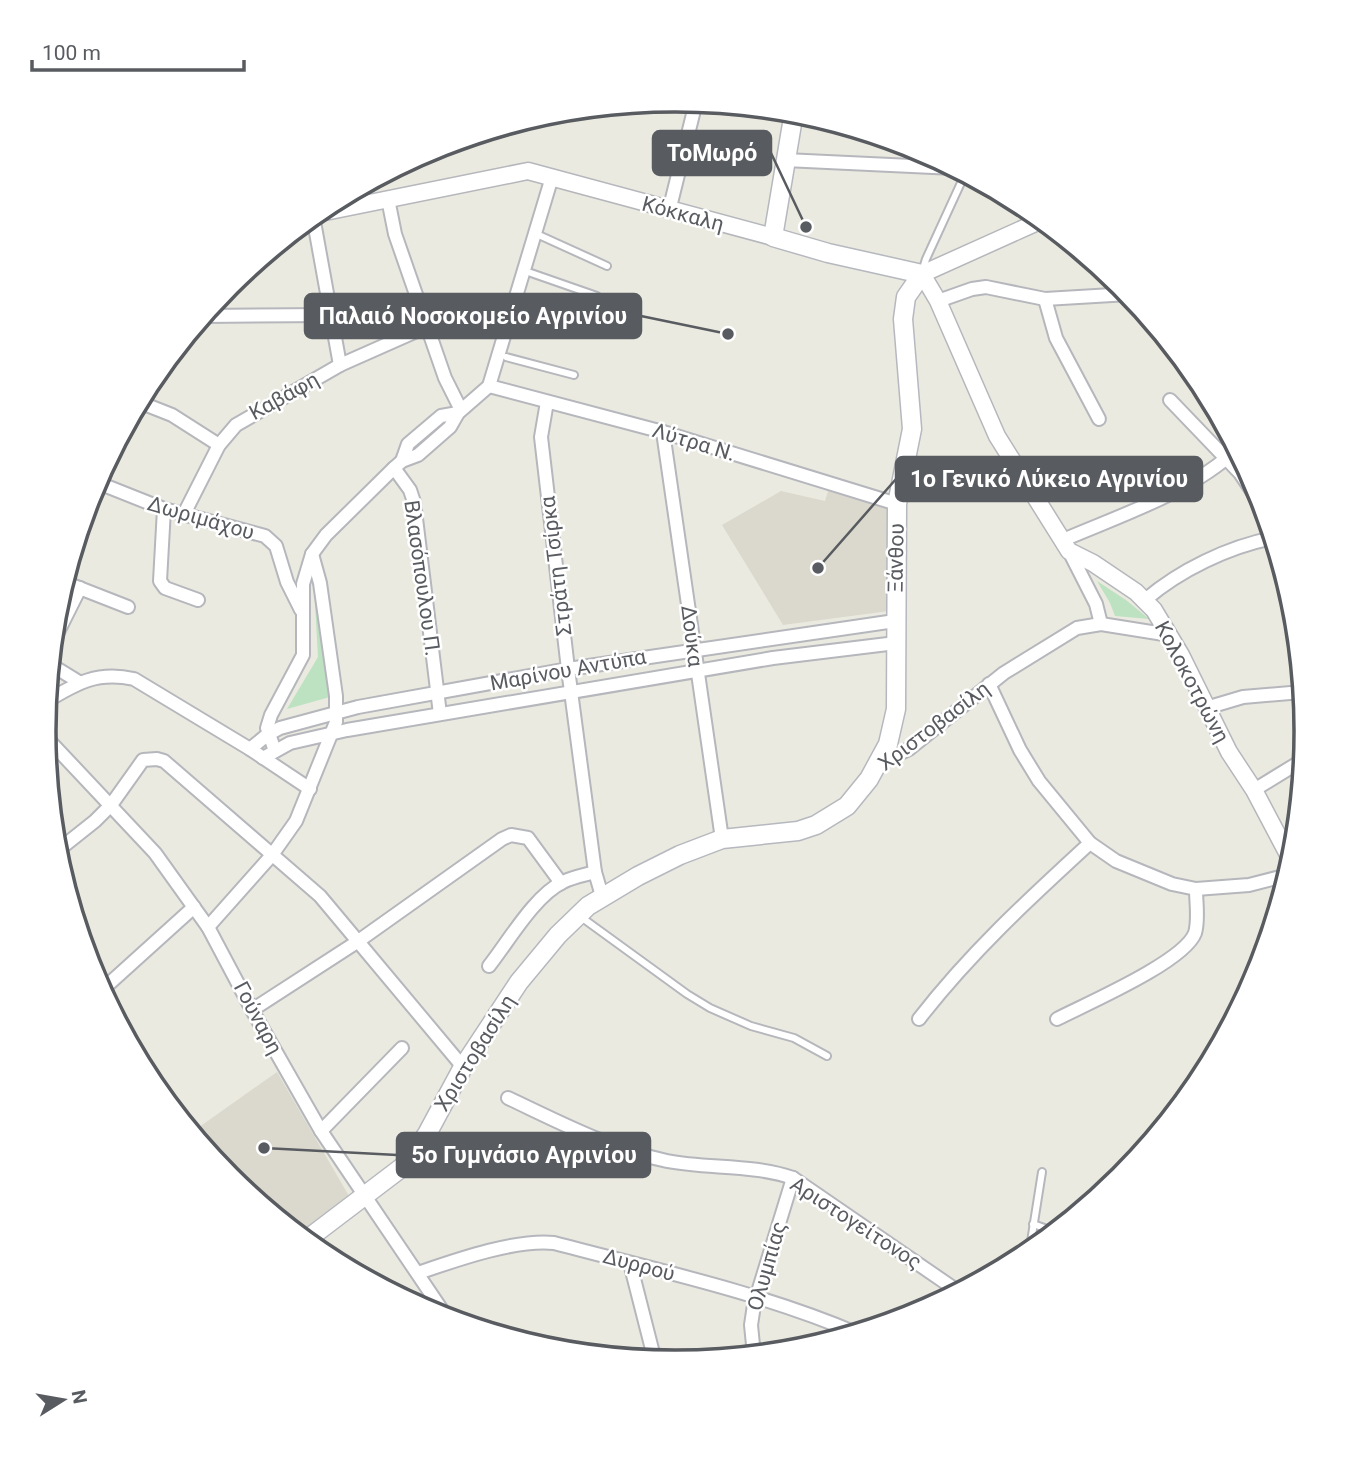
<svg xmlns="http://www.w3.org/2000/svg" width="1350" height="1463" font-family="Roboto,sans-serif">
  <rect width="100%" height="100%" fill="#ebeae0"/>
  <g fill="#dbd9ce">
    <polygon points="781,491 825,501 828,491 887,507 889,611 783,625 722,525"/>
    <polygon points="277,1072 349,1196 297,1234 228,1178 195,1130"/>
  </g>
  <g fill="#bde2c1">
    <polygon points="1097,581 1126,600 1149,619 1115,616 1110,603"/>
    <polygon points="314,586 333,693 330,697 287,709 318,657"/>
  </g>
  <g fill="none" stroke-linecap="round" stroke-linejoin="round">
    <defs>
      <g id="service">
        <polyline points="541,236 607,266"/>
        <polyline points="922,272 926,259 965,174"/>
        <polyline points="531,273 597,296"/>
        <polyline points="519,313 587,333"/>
        <polyline points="506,357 574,375"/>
        <polyline points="581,917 687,994 710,1008 751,1026 794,1038 827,1056"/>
        <polyline points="1096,1198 1097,1196"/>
        <polyline points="1033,1224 1056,1232"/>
        <polyline points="1029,1254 1042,1172"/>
      </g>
      <g id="minor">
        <polyline points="785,160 954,168"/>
        <polyline points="388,199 395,234 445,378 461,410"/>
        <polyline points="669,211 696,102"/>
        <polyline points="313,216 340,365"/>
        <polyline points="1045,299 1056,338 1099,419"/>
        <polyline points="938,301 972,289 986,287 1045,299 1129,294"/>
        <polyline points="203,316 331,315"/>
        <polyline points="489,386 663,432 897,504"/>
        <polyline points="1170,400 1240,473 1264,509"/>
        <polyline points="139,402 172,415 219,445"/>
        <polyline points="547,402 541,437 568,669 595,872 602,896"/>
        <polyline points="663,432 722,839"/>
        <polyline points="402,461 408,444 441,416 458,413"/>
        <polyline points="394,468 410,490 414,502 440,714"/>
        <polyline points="96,482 164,509 265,536 276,546 287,582 301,610"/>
        <polyline points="164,509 160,581 165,588 198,600"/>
        <polyline points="184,514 219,445 236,425 340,365 428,326"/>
        <path d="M 1063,540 C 1121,515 1190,493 1237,449"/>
        <polyline points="1069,551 1096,604 1101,624"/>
        <polyline points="64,582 128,607"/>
        <path d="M 1145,600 C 1180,570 1228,547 1273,538"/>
        <polyline points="53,642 80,588"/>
        <polyline points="51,662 53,666 79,682"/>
        <polyline points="989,684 1020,750 1039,781 1090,843 1116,861 1172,884 1196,889 1249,885 1288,875"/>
        <path d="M 47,701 C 77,683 97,671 134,679 L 250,749 L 310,789"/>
        <polyline points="1206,708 1243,697 1302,692"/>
        <polyline points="44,735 155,853 208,927 252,1010 321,1131 448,1319"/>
        <polyline points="250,749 267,735 280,728 358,707 568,669 895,621"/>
        <polyline points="275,751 267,728 271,715 303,655 303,584 312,554 326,535 394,468 402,461 418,455 450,427 458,413 489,386 552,177"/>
        <polyline points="263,758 290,743 347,730 773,658 896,643"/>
        <polyline points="880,763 909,749 1004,673 1077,628 1101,624 1170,635"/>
        <polyline points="1254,790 1303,760"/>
        <polyline points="56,852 95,821 111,805 143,760 157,759 164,761 320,896 463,1067"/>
        <polyline points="208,927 272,855 296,821 336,722 336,696 320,583 312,554"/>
        <path d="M 489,966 C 508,942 535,895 563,882 C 573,877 585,875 595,872"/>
        <polyline points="101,991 194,907"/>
        <polyline points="252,1010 357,942 502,839 511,835 528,838 561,883"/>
        <path d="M 919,1019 C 970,953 1029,899 1090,843"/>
        <path d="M 1057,1019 C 1086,1004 1184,962 1195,933 C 1199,920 1196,903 1196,889"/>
        <path d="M 508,1098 C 559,1122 610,1149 667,1161 C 708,1169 753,1164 793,1178 L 959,1292"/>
        <polyline points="321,1131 402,1048"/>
        <polyline points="630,1263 655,1361"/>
        <path d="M 418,1273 C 456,1260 515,1239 554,1243 C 656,1270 759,1292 856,1333"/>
        <polyline points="754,1355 751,1325 754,1305 793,1178"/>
      </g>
      <g id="tertiary">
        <polyline points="315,214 528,171 773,237"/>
        <polyline points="1042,220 922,274 938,301 997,436 1069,551 1093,563 1136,592 1154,610 1181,655 1229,752 1254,790 1292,862"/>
      </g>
      <g id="secondary">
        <polyline points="794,112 773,237 828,253 922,274"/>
        <polyline points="305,1241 405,1165 427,1134 463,1067 519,982 558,935 588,906 638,876 680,855 722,839 798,831 816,825 847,806 869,779 888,744 896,709 897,504 912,429 903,319 906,297 922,274"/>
      </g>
    </defs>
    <use href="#service" stroke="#b5b7bc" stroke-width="10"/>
    <use href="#minor" stroke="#b5b7bc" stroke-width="16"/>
    <use href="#tertiary" stroke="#b5b7bc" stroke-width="19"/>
    <use href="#secondary" stroke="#b5b8be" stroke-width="21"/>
    <use href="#service" stroke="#fff" stroke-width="6"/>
    <use href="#minor" stroke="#fff" stroke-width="12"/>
    <use href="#tertiary" stroke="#fff" stroke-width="16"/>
    <use href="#secondary" stroke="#fff" stroke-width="18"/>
  </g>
  <g text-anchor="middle" stroke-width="5" stroke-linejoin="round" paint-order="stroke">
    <g font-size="21" fill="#585b60" stroke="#fff">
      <text transform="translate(683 214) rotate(15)" y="7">Κόκκαλη</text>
      <text transform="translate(284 396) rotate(-29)" y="7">Καβάφη</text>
      <text transform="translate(694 442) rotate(17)" y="7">Λύτρα Ν.</text>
      <text transform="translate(201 518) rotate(16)" y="7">Δωριμάχου</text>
      <text transform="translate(896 558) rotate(-89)" y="7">Ξάνθου</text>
      <text transform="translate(556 566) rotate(-97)" y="7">Στράτη Τσίρκα</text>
      <text transform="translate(422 578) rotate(82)" y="7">Βλασόπουλου Π.</text>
      <text transform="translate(692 636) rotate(83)" y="7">Δούκα</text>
      <text transform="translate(568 670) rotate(-10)" y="7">Μαρίνου Αντύπα</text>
      <text transform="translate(1192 682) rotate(62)" y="7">Κολοκοτρώνη</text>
      <text transform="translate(934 726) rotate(-37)" y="7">Χριστοβασίλη</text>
      <text transform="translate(258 1018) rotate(62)" y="7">Γούναρη</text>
      <text transform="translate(475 1053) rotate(-58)" y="7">Χριστοβασίλη</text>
      <text transform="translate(856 1223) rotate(33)" y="7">Αριστογείτονος</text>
      <text transform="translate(639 1265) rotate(15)" y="7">Δυρρού</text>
      <text transform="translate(767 1266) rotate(-74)" y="7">Ολυμπίας</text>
    </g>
  </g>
  <path d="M0 0H1350V1463H0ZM56 731a619 619 0 1 1 1238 0a619 619 0 1 1-1238 0Z" fill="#fff" fill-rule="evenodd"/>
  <path fill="none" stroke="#585b60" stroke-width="3.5" d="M56 731a619 619 0 1 1 1238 0a619 619 0 1 1-1238 0Z"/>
  <path fill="none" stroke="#585b60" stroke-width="2.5" d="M806 227L771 153M728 334L641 316M818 568L896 479M264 1148L397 1155"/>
  <g fill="#585b60" stroke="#fff" stroke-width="2.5">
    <circle cx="806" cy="227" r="7"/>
    <circle cx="728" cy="334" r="7"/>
    <circle cx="818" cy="568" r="7"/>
    <circle cx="264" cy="1148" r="7"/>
  </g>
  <g fill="#585b60" stroke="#585b60" stroke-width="2.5">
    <rect x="653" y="131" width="118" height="44" rx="7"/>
    <rect x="305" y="294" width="336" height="44" rx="7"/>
    <rect x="896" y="457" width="306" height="44" rx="7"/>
    <rect x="397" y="1133" width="253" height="44" rx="7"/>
  </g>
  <g font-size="23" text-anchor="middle" font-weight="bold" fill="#fff">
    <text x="712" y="161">ΤοΜωρό</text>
    <text x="473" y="324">Παλαιό Νοσοκομείο Αγρινίου</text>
    <text x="1049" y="487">1ο Γενικό Λύκειο Αγρινίου</text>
    <text x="524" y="1163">5ο Γυμνάσιο Αγρινίου</text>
  </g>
  <g transform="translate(63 1400) rotate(79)" stroke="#ffffff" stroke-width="5" paint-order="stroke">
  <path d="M0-5L12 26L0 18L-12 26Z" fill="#585b60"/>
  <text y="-10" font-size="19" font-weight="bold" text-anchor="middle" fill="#585b60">N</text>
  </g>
  <path d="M32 60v10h212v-10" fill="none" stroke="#585b60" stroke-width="3.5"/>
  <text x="42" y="60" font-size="21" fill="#585b60" stroke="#ffffff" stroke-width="5" paint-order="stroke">100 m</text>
</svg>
